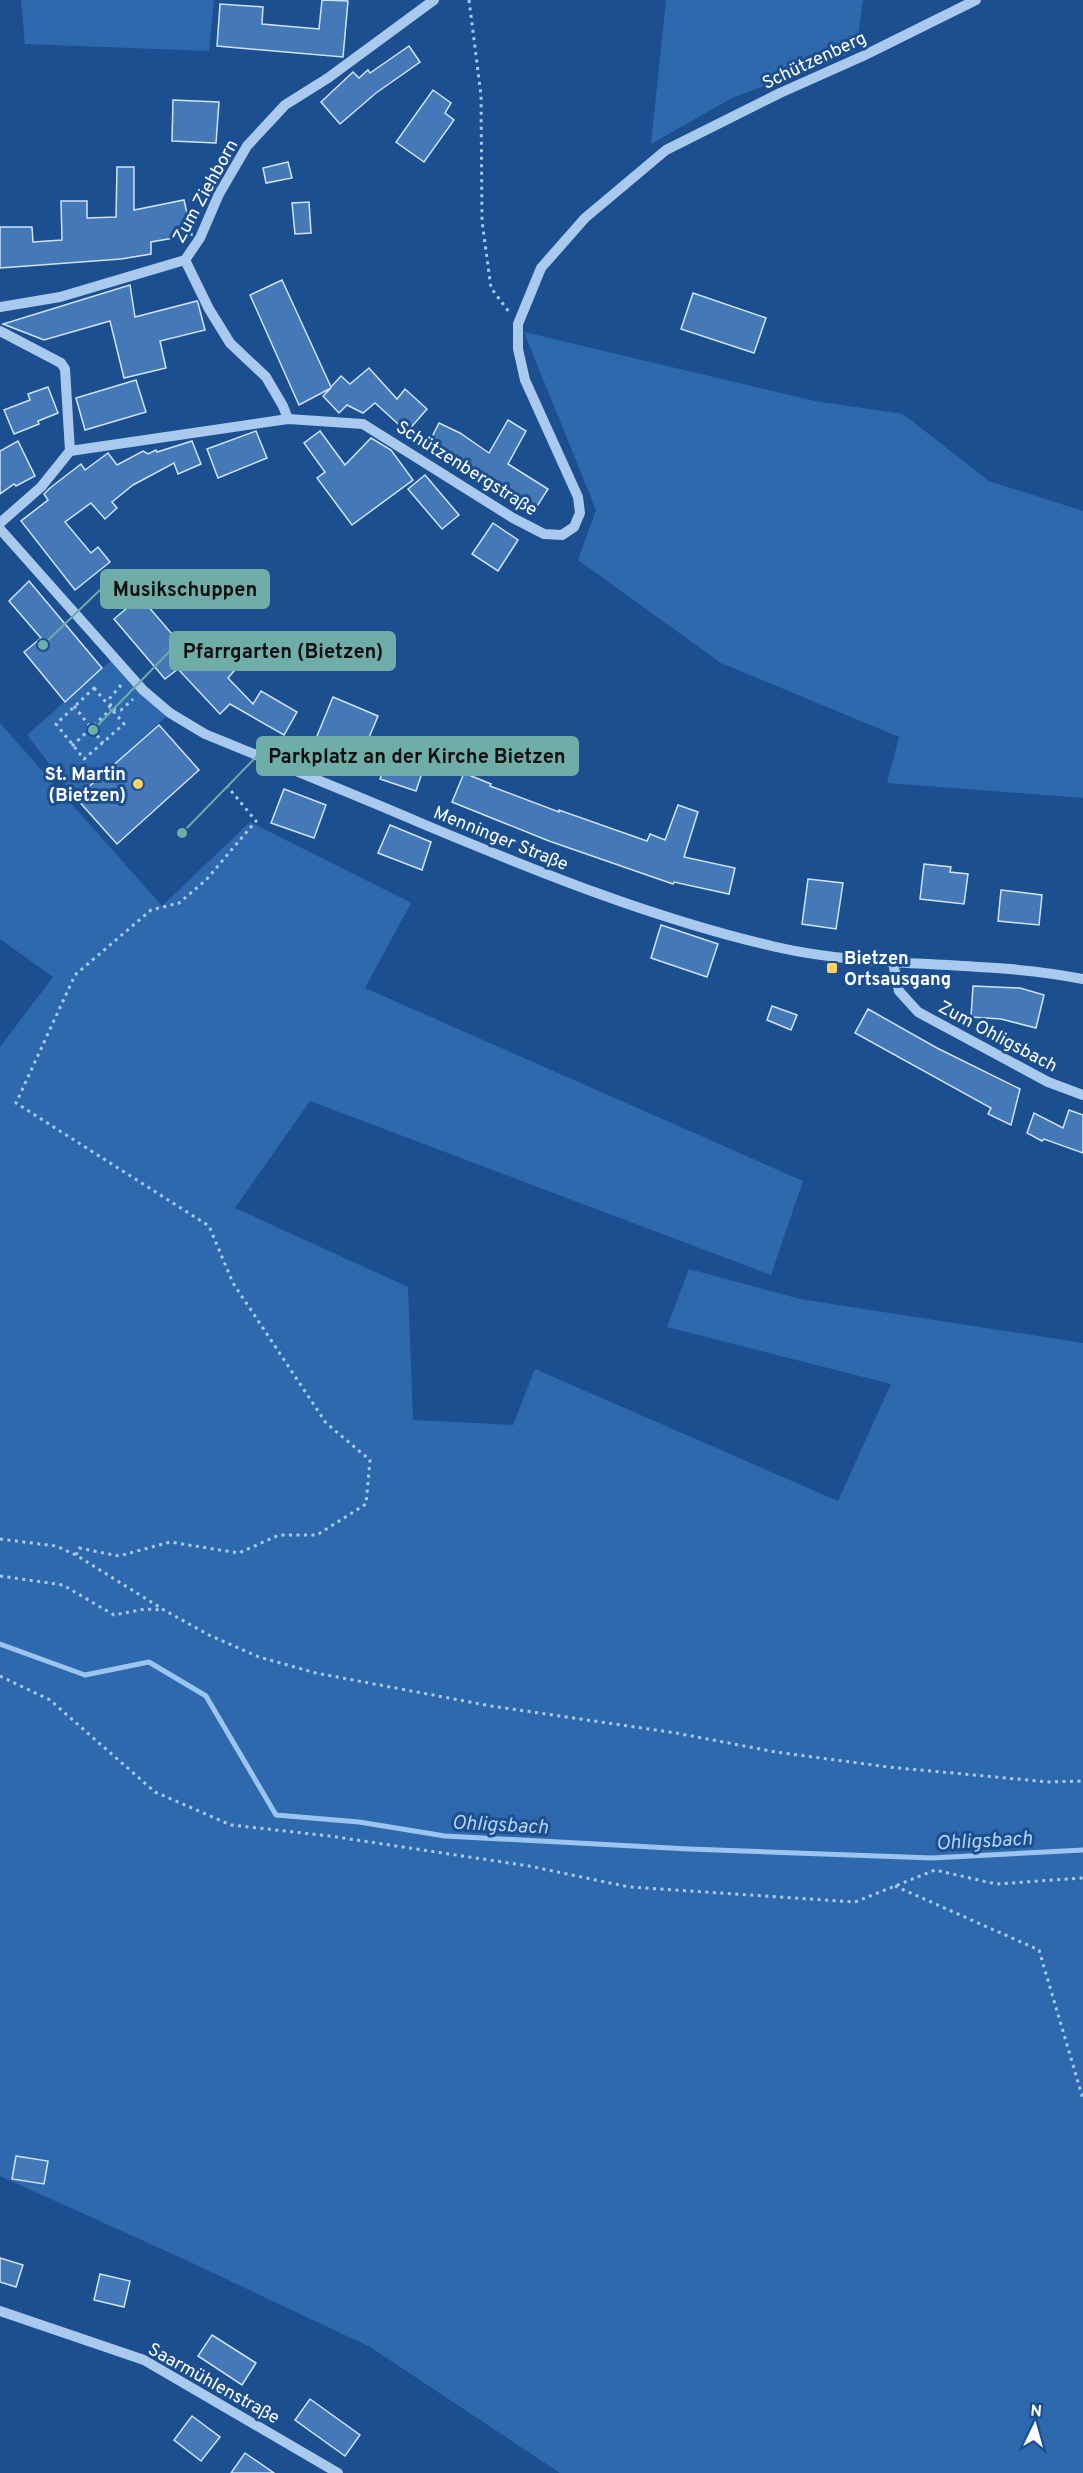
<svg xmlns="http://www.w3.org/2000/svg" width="1083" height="2473" font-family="Overpass,sans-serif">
  <rect width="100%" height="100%" fill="#1b4f8f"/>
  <g fill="#2e69ad">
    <polygon points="21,0 214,0 209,51 25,44"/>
    <polygon points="666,0 863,0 856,51 732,98 651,144"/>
    <polygon points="524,332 815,401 903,414 989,481 1083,511 1083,798 887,783 899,737 721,663 578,560 596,510"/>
    <polygon points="115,657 170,713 76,798 27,735"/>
    <polygon points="0,723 162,906 250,822 411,903 365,988 803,1181 771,1275 310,1101 235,1208 408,1287 413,1420 513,1425 535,1369 838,1501 891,1384 667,1327 689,1269 800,1299 1083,1343 1083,2473 560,2473 370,2347 188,2261 0,2176 0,1047 53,977 0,939"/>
  </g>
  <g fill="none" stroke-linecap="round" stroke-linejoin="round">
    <polyline stroke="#9cc4f0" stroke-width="5" points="0,1644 85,1675 149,1662 206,1696 276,1815 359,1822 445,1836 689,1849 932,1858 1083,1850"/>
  </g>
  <g fill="#4478b7" stroke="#cfe3fa" stroke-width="1.5">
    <polygon points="322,0 348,1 343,57 217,46 220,4 263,7 262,24 319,29"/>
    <polygon points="409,46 420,62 376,93 340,124 321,102 353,72 359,78 368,70 370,73"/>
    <polygon points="433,90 451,103 445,113 454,120 424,162 396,142"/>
    <polygon points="173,100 219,102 216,143 172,141"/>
    <polygon points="288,162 292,178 266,183 263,168"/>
    <polygon points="117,167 134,167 134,210 184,200 192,235 151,242 151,254 121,259 0,268 0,227 32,227 33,242 62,240 61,201 87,201 87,218 116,217"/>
    <polygon points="309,202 311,233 295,234 292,203"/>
    <polygon points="282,280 331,387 341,376 350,384 369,368 397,399 405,389 427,409 407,432 375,403 363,413 347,405 339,413 323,396 331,388 299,405 250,295"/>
    <polygon points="130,285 135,317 197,301 198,303 205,330 160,341 166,368 124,378 110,321 44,340 3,324"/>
    <polygon points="693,293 766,318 754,353 681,329"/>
    <polygon points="136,380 146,412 85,430 76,398"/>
    <polygon points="48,387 58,413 38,421 39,424 14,434 4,410 30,400 28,394"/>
    <polygon points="508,420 526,431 508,464 548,489 534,511 465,468 468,464 428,445 439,423 460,433 489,453"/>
    <polygon points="256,431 267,458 218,478 207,449"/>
    <polygon points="320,431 345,465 371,438 391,450 413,480 352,525 317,478 325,472 304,443"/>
    <polygon points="18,441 35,476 16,486 14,484 0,494 0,451"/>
    <polygon points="192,441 201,464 178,474 174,463 133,485 112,502 117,508 105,519 91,503 65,522 91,553 98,547 110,562 75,590 21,521 48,500 44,494 50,488 81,464 85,470 108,453 117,465 143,451 148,454 156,450 157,452"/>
    <polygon points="425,475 459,515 442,529 408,489"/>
    <polygon points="493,523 518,540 498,571 472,554"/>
    <polygon points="29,581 102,668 65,702 24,652 41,638 9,601"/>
    <polygon points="140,597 203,670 219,655 234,671 228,678 253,704 261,691 297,712 284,735 230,704 220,714 178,669 165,679 114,619"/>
    <polygon points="333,697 378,716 368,740 426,761 416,791 380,779 385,764 317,736"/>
    <polygon points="159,725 199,770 117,844 76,798"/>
    <polygon points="464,773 491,784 490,786 559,812 559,810 647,841 650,834 665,840 678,805 698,812 684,857 735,868 729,894 674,882 673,884 549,841 452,802"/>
    <polygon points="284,789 326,805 314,838 271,823"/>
    <polygon points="390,825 431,842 422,870 378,853"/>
    <polygon points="924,864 951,867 950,872 968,874 964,904 920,899"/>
    <polygon points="808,879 843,883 836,929 802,924"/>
    <polygon points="1001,890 1042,895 1039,925 998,921"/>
    <polygon points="661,925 718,944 707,977 651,958"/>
    <polygon points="973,986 1020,988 1044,995 1036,1028 1001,1019 971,1017"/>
    <polygon points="772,1006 797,1015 791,1030 767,1020"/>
    <polygon points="868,1009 937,1048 1020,1089 1011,1125 988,1114 991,1108 855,1033"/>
    <polygon points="1069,1110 1083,1115 1083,1153 1044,1139 1042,1141 1027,1133 1034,1113 1063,1128"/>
    <polygon points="16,2156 48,2161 44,2184 12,2179"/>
    <polygon points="0,2258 23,2265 16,2287 0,2282"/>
    <polygon points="100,2274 130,2281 124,2307 94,2300"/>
    <polygon points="212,2335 256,2363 242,2385 198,2356"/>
    <polygon points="310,2399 360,2435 345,2456 295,2420"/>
    <polygon points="192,2416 220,2437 201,2461 174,2440"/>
    <polygon points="245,2453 274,2473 231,2473"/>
  </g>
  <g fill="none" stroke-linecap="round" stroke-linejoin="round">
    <g stroke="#a9c9ee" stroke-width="3" stroke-dasharray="3 4.5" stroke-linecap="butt">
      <polyline points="469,0 481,95 482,221 491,288 509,312"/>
      <polyline points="121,685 110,698 111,709 121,710 133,699"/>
      <polygon points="94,688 124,724 84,759 56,724"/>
      <polyline points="74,706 103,743"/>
      <polyline points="72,746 111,709"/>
      <polyline points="0,1539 56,1546 76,1555 164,1610 209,1635 259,1657 316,1673 491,1706 676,1733 776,1752 888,1767 1049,1782 1083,1781"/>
      <polyline points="76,1555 79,1548 119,1556 170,1542 239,1553 279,1535 317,1535 366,1504 370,1460 326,1423 233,1283 209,1226 16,1103 75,975 151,910 179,903 206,880 256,821 227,786"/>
      <polyline points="0,1576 63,1585 114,1615 145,1609 163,1610"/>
      <polyline points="0,1676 50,1700 155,1792 231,1825 330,1836 529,1866 629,1887 855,1902 935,1870 996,1884 1083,1878"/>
      <polyline points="895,1886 1039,1950 1083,2099"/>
    </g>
    <g stroke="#a9c9ee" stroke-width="10">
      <polyline points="185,260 209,309 230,343 266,377 283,406 288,419"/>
      <polyline points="0,307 60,297 185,260 200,238 219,194 247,146 285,105 328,78 434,0"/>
      <polyline points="0,331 61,363 65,369 70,451"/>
      <polyline points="0,523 41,487 70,451 288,419 363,424 513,518 544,534 562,535 574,527 580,513 578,497 525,380 518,349 518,324 541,268 585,218 666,150 780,93 863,56 976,0"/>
      <path d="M 0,529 L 143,690 L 170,713 L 205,734 C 278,764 351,793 423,824 C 538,872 654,919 776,947 C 877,970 981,959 1083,979"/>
      <polyline points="893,963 899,991 918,1012 1048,1082 1083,1095"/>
      <polyline points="0,2311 144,2360 338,2473"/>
    </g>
  </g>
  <g fill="#ffd166" stroke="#1b4f8f" stroke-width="2">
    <circle cx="138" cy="784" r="6"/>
    <rect x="826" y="962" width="12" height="12" rx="3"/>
  </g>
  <g text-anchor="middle" stroke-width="6" stroke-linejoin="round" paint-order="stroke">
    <g font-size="18" fill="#fff" stroke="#1b4f8f">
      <text transform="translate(814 60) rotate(-25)" y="6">Schützenberg</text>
      <text transform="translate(205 191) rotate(-61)" y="6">Zum Ziehborn</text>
      <text transform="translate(467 468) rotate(32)" y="6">Schützenbergstraße</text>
      <text transform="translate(501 838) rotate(22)" y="6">Menninger Straße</text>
      <text transform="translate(998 1036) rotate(28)" y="6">Zum Ohligsbach</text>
      <text transform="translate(214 2383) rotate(29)" y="6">Saarmühlenstraße</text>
    </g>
    <g font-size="18" font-weight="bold" fill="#fff" stroke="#1b4f8f" text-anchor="end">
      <text x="126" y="780">St. Martin<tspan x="126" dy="21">(Bietzen)</tspan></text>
      <text x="844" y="964" text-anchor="start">Bietzen<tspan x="844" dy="21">Ortsausgang</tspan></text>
    </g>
    <g font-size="20" font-style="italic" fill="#b5d3f5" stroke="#1b4f8f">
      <text transform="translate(500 1824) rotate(3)" y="7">Ohligsbach</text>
      <text transform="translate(984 1840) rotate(-3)" y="7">Ohligsbach</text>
    </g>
  </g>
  <path fill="none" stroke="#6fada8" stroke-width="2" d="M43 645L101 589M93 730L170 651M182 833L257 756"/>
  <g fill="#6fada8" stroke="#1b4f8f" stroke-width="2">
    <circle cx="43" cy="645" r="6"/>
    <circle cx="93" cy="730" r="6"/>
    <circle cx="182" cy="833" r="6"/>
  </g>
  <g fill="#6fada8" stroke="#6fada8" stroke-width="2">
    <rect x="101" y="570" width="168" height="38" rx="6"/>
    <rect x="170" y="632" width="225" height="38" rx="6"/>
    <rect x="257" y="737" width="321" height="38" rx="6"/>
  </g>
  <g font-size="20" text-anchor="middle" font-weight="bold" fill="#111">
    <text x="185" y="596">Musikschuppen</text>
    <text x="283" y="658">Pfarrgarten (Bietzen)</text>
    <text x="417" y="763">Parkplatz an der Kirche Bietzen</text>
  </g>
  <g transform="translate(1035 2425) rotate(5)" stroke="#1b4f8f" stroke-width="4.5" paint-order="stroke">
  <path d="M0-4.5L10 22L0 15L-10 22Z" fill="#ffffff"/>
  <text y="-9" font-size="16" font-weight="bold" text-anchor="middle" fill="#ffffff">N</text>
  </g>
</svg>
